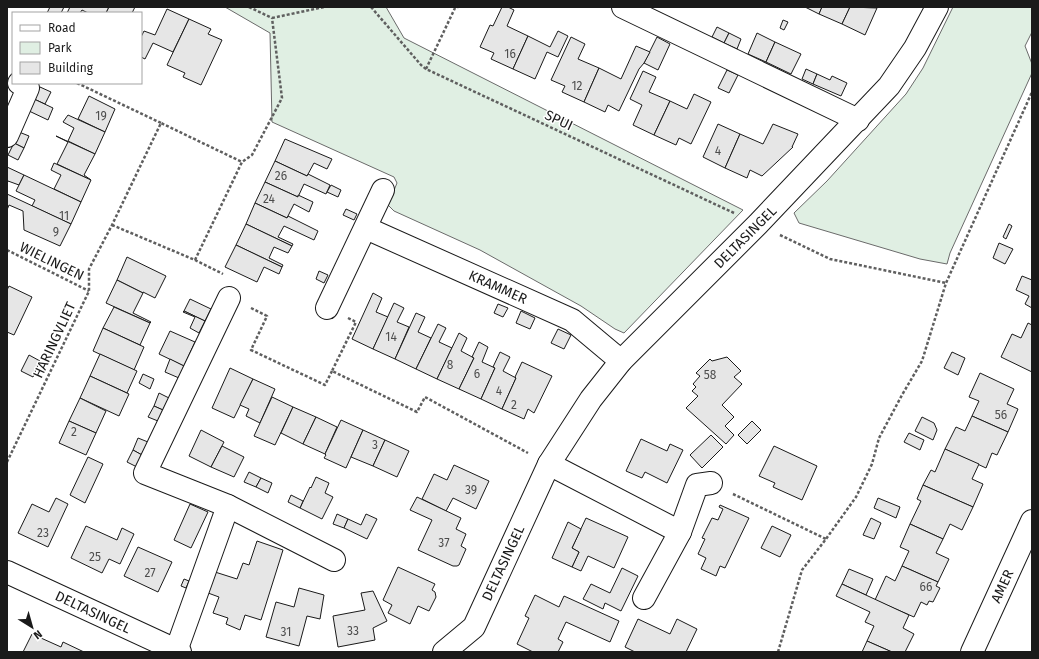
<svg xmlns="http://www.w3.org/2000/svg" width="1039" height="659" font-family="'Fira Sans',sans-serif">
  <rect width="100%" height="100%" fill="#fff"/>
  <g fill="#e0efe3" stroke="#6a6a6a">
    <polygon points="225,7 386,7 404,38 743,210 624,333 615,329 581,306 480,250 394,211 388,205 397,183 394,177 272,122 270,33"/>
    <polygon points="953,7 1032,7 1032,32 1025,46 1032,64 1032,73 950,253 947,264 920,259 799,223 794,213 827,181 906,94 923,68"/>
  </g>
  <g fill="#e6e6e6" stroke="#1a1a1a">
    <polygon points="50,7 64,7 61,13 47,13"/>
    <polygon points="70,7 109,7 106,13 88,13 82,10 80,13 67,13"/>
    <polygon points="109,7 135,7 132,13 106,13"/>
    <polygon points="502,7 508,7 514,10 507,26 528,36 513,69 491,59 494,53 480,47 490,25 493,26"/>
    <polygon points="805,7 822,7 819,14"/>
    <polygon points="822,7 850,7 842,24 819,14"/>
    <polygon points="850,7 877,8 865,35 842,24"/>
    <polygon points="167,9 189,19 173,52 153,43 145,59 141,57 141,37 144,31 155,35"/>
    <polygon points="189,19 211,29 208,34 222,40 201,85 183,77 185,73 167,65"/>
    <polygon points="783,20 788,22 784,30 780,28"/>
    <polygon points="717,27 729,33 724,43 712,37"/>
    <polygon points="558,31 568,36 566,40 558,57 547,52 535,79 513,69 528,36 550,47"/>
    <polygon points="729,33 741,39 737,49 724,43"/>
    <polygon points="757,33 775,42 766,62 748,54"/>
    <polygon points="571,37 585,44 578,59 599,68 584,102 562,92 565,86 551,80"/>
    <polygon points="657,37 670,44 658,70 644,63"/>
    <polygon points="775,42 801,54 791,74 766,62"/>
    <polygon points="636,46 650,52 644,63 639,69 619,111 608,105 605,112 584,102 599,68 621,79"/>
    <polygon points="806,69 817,74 813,84 802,79"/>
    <polygon points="727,70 738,75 729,93 718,88"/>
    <polygon points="643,71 656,77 649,92 670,101 654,135 633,125 642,105 630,99"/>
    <polygon points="817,74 830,80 832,76 847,83 841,96 813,84"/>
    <polygon points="40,87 51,92 45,104 34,99"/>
    <polygon points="694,94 711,102 691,144 679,138 676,145 654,135 670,101 687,109"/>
    <polygon points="89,96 115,109 105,132 78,119"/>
    <polygon points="34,99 53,108 48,120 29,111"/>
    <polygon points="68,115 105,132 95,154 68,141 74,128 63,122"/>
    <polygon points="718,124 740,134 725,168 703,157"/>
    <polygon points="773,124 798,134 792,147 793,147 762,176 750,170 747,178 725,168 740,134 763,144"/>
    <polygon points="19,132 29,136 24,148 14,143"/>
    <polygon points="56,136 95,154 84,175 91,180 57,164 68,142"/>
    <polygon points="285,139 332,159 327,169 314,163 307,176 275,161"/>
    <polygon points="14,143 24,148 18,160 8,155"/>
    <polygon points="275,161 307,176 308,174 330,185 326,194 304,184 298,197 265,182"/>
    <polygon points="54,163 91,180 81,202 54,189 61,175 51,170"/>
    <polygon points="7,167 24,175 19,185 8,181 7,184"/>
    <polygon points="24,175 81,202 71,224 32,206 35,200 16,191"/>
    <polygon points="265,182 298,197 298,195 313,202 309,212 294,204 287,218 255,203"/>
    <polygon points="331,185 341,190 338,197 327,192"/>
    <polygon points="7,194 71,224 60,246 24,230 23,211 9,205 7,210"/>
    <polygon points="255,203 287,218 288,216 318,231 314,240 284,226 278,237 293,244 292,246 246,224"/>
    <polygon points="346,209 357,214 354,220 343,215"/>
    <polygon points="246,224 292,246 288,253 274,247 269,258 283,265 282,267 236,245"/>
    <polygon points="1009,224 1012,226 1006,239 1003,237"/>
    <polygon points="999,243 1013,249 1005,264 993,258"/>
    <polygon points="236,245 282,267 279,274 264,267 257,282 225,267"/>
    <polygon points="127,257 166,276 155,298 143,292 143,293 117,280"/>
    <polygon points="319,271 328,275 324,283 316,279"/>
    <polygon points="1022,276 1032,280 1032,308 1025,304 1029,296 1016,290"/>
    <polygon points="117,280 143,293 133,313 151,322 150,323 106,303"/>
    <polygon points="9,286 32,297 14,335 7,332 7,290"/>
    <polygon points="373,293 382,298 376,312 388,317 373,349 352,339"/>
    <polygon points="190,299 211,309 205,321 184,311"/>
    <polygon points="394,303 404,308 397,322 409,327 395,359 373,349"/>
    <polygon points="498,304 508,308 503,317 494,313"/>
    <polygon points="114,307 150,323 140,345 103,328"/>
    <polygon points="184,311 205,321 199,333 190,328 195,317 183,312"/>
    <polygon points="521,311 535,318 530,329 516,323"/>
    <polygon points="416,313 425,317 418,332 431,338 416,369 395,359"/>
    <polygon points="1028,323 1032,325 1032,372 1001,357 1012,334 1021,338"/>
    <polygon points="438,324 446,328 439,342 452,348 437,379 416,369"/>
    <polygon points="103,328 144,347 134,370 93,351"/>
    <polygon points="558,329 571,335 564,349 551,343"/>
    <polygon points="170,331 195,342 184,366 159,354"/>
    <polygon points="459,333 467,338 461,351 474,358 459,389 437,379"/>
    <polygon points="479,342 488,347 482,362 495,368 481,399 459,389 474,358 472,357"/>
    <polygon points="500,352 510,357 503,371 516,378 502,409 481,399 495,368 493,367"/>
    <polygon points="952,352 965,358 958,375 944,368"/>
    <polygon points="100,354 137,371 127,393 90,376"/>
    <polygon points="29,355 40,361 33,377 21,371"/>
    <polygon points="727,357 741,371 734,377 742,384 722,405 734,417 725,426 734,435 726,444 686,408 698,396 692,391 696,387 693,384 700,376 696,373 710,359 712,361"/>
    <polygon points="170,359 184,366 179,378 165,372"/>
    <polygon points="522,362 552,376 534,413 528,409 524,419 502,409 516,378 515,377"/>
    <polygon points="230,368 253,379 234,418 212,408"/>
    <polygon points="980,373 1014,389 1007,404 1018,409 1008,432 972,416 979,401 969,397"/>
    <polygon points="143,374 154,379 150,389 139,383"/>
    <polygon points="90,376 129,394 119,416 80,398"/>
    <polygon points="253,379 275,389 260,423 246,416 249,409 240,405"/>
    <polygon points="159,393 169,398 163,410 154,406"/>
    <polygon points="272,397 293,407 275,445 254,436"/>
    <polygon points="80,398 106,411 96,433 69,421"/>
    <polygon points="154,406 163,410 158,421 148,417"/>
    <polygon points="293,407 316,417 303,444 281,433"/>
    <polygon points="972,416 1008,432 997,455 992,453 986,468 945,449 956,427 965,431"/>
    <polygon points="316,417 337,427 325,454 303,444"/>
    <polygon points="922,417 934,423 937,430 933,440 915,431"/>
    <polygon points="341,420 363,430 346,468 324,458 326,455 325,454"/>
    <polygon points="69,421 96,433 86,455 59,443"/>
    <polygon points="752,421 761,430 747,444 738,435"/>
    <polygon points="201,430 224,442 211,467 189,456"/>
    <polygon points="363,430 385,440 373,466 351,457"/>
    <polygon points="909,433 924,440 920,450 904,442"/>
    <polygon points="711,435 723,447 702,468 690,455"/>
    <polygon points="138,438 148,442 142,455 133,450"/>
    <polygon points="641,439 667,451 670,444 683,450 667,483 645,472 642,478 626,471"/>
    <polygon points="385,440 409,451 397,477 373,466"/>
    <polygon points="222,446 244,457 234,477 211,467"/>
    <polygon points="774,446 817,466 802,500 773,487 775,483 759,476"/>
    <polygon points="945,449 979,464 972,479 983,484 973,507 923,485 931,470 935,472"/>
    <polygon points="133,450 142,455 137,467 127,462"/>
    <polygon points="88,457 103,464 85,503 70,495"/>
    <polygon points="454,465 489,481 476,509 453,498 446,511 422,499 434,474 447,480"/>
    <polygon points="249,472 261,478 256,487 244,482"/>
    <polygon points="316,477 329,483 325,493 333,497 322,519 300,508 310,487 311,488"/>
    <polygon points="261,478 272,483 268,493 256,487"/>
    <polygon points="923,485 973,507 962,530 950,524 943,539 910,524 921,501 917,499"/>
    <polygon points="291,495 303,501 300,508 288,502"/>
    <polygon points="417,497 461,518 456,529 466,534 461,546 466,549 459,565 457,566 453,566 418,550 432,520 410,510"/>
    <polygon points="56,498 68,504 48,547 18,533 32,504 49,512"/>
    <polygon points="878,498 900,507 896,518 874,508"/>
    <polygon points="190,504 208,512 191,548 174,540"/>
    <polygon points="720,505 749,518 725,568 720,566 716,576 701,569 706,558 698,554 705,539 702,538 712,518 718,520 723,509 719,507"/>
    <polygon points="337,514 348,519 344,528 333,524"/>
    <polygon points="366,514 377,519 367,539 344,528 348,519 361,525"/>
    <polygon points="586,518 628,537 614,568 588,556 581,571 572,567 579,552 572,548"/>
    <polygon points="871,518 881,523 874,539 863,535"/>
    <polygon points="568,522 581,529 572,548 579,552 572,567 552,558"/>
    <polygon points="910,524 943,539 936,553 949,559 938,582 902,566 909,551 900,547"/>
    <polygon points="86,526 117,540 122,528 134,534 120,564 109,559 102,573 71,558"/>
    <polygon points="772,526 791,535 780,557 761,548"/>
    <polygon points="257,541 283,550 261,620 245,615 240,630 226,624 228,618 213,613 219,597 208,593 215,572 237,579 243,563 249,565"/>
    <polygon points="138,547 172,562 158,592 124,576"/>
    <polygon points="902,566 938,582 936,586 940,588 933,602 929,601 927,605 921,602 914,617 875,600 886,576 895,581"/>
    <polygon points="398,567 435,584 432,590 435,592 436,597 429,611 418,606 410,624 388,613 392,605 383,600"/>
    <polygon points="622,568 638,576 621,611 605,603 603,609 583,599 591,584 610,593"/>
    <polygon points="849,569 873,579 866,595 842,584"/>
    <polygon points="184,579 189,581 186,588 181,586"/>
    <polygon points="842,584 909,615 903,628 914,634 905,652 892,652 867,641 874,626 865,622 870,612 836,596"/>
    <polygon points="299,588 324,595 320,619 307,616 299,646 266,637 276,602 294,607"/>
    <polygon points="373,591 387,621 373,628 375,640 338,647 333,616 365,610 361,593"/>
    <polygon points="535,595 559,607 564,596 619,621 610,642 566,622 558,639 563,642 558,652 533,652 517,644 529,618 525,616"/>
    <polygon points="638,619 670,634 677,619 697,629 686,652 635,652 625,647"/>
    <polygon points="32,634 61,647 63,642 84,652 23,652"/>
    <polygon points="867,641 892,652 862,652"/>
  </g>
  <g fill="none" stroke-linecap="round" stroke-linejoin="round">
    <defs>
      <g id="minor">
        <polyline points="623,7 858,120"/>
        <polyline points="7,136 28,88 19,83"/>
        <polyline points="366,228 572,320 621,361"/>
        <polyline points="229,298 145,473 228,506 334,560"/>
        <polyline points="327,308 383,190"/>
        <polyline points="549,464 680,532"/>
        <polyline points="7,572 180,652"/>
        <polyline points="644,598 680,532 697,485 711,483"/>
        <polyline points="176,651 228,506"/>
        <polyline points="444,652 474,627 549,464 591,399 621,361 758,224 889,86 915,48 937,7"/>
        <polyline points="972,652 1032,521"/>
      </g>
    </defs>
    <use href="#minor" stroke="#1a1a1a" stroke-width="24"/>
    <g stroke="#5f5f5f" stroke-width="2.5" stroke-dasharray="3 2" stroke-linecap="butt">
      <polyline points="249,7 272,18"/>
      <polyline points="371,7 421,65 426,69 734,213"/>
      <polyline points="272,18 324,7"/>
      <polyline points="426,69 455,8 458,7"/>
      <polyline points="77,83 161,123"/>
      <polyline points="112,225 195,260 223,274"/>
      <polyline points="780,235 830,259 946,283"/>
      <polyline points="7,250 89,291"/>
      <polyline points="195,260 242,162 252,155 282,98 272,18"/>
      <polyline points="251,308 267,316 251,350 325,385 332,371"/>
      <polyline points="348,318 356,322 332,371 417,412 425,397 528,453"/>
      <polyline points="7,462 89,291 89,269 112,225 161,123 242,162"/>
      <polyline points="733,494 826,539"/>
      <polyline points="778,652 802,570 826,539 856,497 872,464 879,438 902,395 922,361 946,283 1032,92"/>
    </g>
    <use href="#minor" stroke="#fff" stroke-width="22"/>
  </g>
  <g text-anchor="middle" stroke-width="3" stroke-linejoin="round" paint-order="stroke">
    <g font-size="12" fill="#4d4d4d">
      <text x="510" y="58">16</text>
      <text x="577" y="90">12</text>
      <text x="101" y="120">19</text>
      <text x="718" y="155">4</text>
      <text x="281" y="180">26</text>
      <text x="269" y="203">24</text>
      <text x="64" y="220">11</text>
      <text x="56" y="236">9</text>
      <text x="391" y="341">14</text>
      <text x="450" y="369">8</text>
      <text x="477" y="378">6</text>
      <text x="710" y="379">58</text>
      <text x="499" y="395">4</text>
      <text x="514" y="409">2</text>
      <text x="1001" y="419">56</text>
      <text x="74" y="436">2</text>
      <text x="375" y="449">3</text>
      <text x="471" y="494">39</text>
      <text x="43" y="537">23</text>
      <text x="444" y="547">37</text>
      <text x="95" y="561">25</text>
      <text x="150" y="577">27</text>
      <text x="926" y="591">66</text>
      <text x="353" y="635">33</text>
      <text x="286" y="636">31</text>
    </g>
    <g font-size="14" fill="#1a1a1a" stroke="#fff">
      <text transform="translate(559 120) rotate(25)" y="5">SPUI</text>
      <text transform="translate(745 237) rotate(-45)" y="5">DELTASINGEL</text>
      <text transform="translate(52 261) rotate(26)" y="5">WIELINGEN</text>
      <text transform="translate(498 287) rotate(24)" y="5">KRAMMER</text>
      <text transform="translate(54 340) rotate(-65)" y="5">HARINGVLIET</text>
      <text transform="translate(503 563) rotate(-65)" y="5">DELTASINGEL</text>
      <text transform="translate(1002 586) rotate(-65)" y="5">AMER</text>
      <text transform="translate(93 612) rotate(25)" y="5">DELTASINGEL</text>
    </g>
  </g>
  <rect width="1039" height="659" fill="none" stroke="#1a1a1a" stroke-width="16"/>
  <rect x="12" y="12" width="130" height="72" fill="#ffffff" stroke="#a3a3a3"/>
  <rect x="20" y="25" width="20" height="6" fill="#ffffff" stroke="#a3a3a3"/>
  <text x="48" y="32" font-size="12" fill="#1a1a1a">Road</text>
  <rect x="20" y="42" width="20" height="12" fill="#e0efe3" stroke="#a3a3a3"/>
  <text x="48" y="52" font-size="12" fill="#1a1a1a">Park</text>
  <rect x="20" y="62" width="20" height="12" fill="#e6e6e6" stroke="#a3a3a3"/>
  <text x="48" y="72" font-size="12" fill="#1a1a1a">Building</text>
  <g transform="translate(32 627) rotate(143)" stroke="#ffffff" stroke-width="3" paint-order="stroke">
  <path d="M0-3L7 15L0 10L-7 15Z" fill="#1a1a1a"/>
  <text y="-6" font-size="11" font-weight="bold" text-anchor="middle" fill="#1a1a1a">N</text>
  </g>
</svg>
